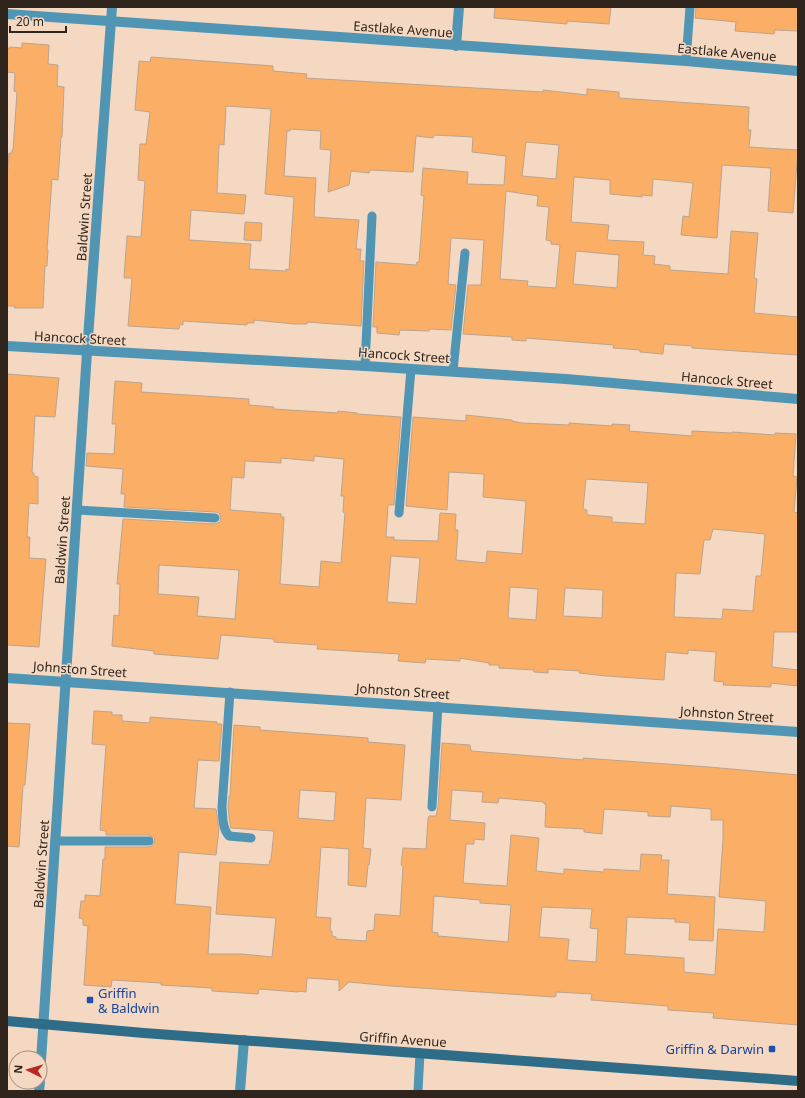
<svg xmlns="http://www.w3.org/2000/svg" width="805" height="1098" font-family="'Noto Sans',sans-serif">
  <rect width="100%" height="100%" fill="#f5d8c2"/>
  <g fill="#fbaf66" stroke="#bca38c" fill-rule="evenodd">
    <polygon points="495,7 611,7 609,24 567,21 567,24 494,18"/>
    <polygon points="696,7 798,7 798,31 775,30 774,34 735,31 736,22 695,18"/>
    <polygon points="22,43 49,45 48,64 58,65 57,86 64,87 62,137 61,137 58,180 52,179 47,250 48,250 47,266 45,266 43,308 14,308 15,306 7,306 7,178 9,153 12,153 12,150 13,150 17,92 14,91 15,73 7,72 7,48 10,48 10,47 22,48"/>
    <path d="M 151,57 L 273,66 L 273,71 L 307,74 L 306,78 L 543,92 L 543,90 L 587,95 L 587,89 L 619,92 L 619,98 L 749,107 L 748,130 L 751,130 L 749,147 L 798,150 L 793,213 L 768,211 L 771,168 L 722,165 L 717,238 L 681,235 L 683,216 L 689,217 L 693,183 L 653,179 L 652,196 L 642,195 L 642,197 L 610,194 L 610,180 L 574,177 L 571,222 L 609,225 L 607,240 L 644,242 L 643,255 L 655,256 L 654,264 L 670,266 L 670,270 L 728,274 L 731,231 L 758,233 L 754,278 L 757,279 L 754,313 L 798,317 L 798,355 L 692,348 L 692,346 L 664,344 L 663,354 L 640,352 L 640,350 L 613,348 L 614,345 L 526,338 L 526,341 L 512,340 L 512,337 L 463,334 L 468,285 L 481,285 L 484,240 L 451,238 L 448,284 L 456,285 L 451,330 L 430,329 L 429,331 L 400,330 L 399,335 L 377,333 L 377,327 L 373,327 L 376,262 L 416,265 L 417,262 L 419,262 L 424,196 L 421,195 L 423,168 L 468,172 L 467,184 L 504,185 L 506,156 L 472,152 L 473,137 L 434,135 L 433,138 L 416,136 L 413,172 L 370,170 L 369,173 L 351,171 L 349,185 L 328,192 L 331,150 L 320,149 L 321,131 L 290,129 L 290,131 L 287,131 L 284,176 L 316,178 L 314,217 L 359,220 L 356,249 L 361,249 L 360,261 L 364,261 L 361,326 L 307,322 L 307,324 L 294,324 L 254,320 L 254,323 L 247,323 L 247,325 L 183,321 L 183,325 L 180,324 L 179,329 L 128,326 L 132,278 L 124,278 L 127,236 L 141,237 L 145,181 L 138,180 L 140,144 L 146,144 L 150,112 L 135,110 L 139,61 L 150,62 ZM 226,106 L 271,109 L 265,194 L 294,197 L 289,270 L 286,269 L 286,271 L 249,269 L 251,244 L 189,240 L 191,210 L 244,214 L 246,195 L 217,193 L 219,144 L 224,145 ZM 526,142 L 559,145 L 556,179 L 522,176 ZM 506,191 L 538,196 L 537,206 L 549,207 L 546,240 L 551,241 L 551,244 L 560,245 L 556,288 L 527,286 L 528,281 L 500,279 ZM 576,251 L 619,255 L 617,288 L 573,284 Z"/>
    <polygon points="245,222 262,223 261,241 244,240"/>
    <polygon points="7,374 59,378 55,417 35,416 32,473 34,473 34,476 38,477 38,504 29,503 27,537 30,537 29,558 46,559 39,647 7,645"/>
    <path d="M 115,381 L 142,383 L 141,392 L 249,399 L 249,405 L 274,407 L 273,409 L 338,413 L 338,411 L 357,413 L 357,414 L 401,417 L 394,505 L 388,505 L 386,537 L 394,537 L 394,540 L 438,541 L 440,513 L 456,514 L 455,530 L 458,530 L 456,560 L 486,563 L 487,551 L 522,554 L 526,501 L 483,497 L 484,474 L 449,472 L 447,510 L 406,506 L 413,417 L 466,421 L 466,415 L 512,420 L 512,421 L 522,423 L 569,425 L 569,423 L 612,426 L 612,424 L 630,425 L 629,431 L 692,436 L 692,431 L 732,433 L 732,432 L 775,435 L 775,433 L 796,434 L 793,476 L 797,477 L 794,512 L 798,513 L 798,632 L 774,632 L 772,667 L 798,670 L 797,686 L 771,683 L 771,687 L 723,685 L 724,682 L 714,681 L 716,652 L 688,650 L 688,654 L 666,652 L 664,680 L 606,676 L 579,673 L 580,671 L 548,669 L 548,673 L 534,672 L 534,670 L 499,668 L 499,665 L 489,665 L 489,663 L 460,658 L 460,661 L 426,659 L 425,663 L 398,661 L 399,654 L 317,649 L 318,645 L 274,642 L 274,639 L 221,635 L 218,659 L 154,654 L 154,651 L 112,646 L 114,615 L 119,616 L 120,584 L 117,584 L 123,519 L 215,524 L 220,522 L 221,518 L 219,513 L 215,512 L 124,507 L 125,494 L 121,494 L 123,469 L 86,466 L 87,453 L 114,454 L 116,424 L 112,424 ZM 314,456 L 344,459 L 341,496 L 344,496 L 343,512 L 345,513 L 341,563 L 321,561 L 319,587 L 280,584 L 284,517 L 281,517 L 281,514 L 230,510 L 232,477 L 244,478 L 245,461 L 281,463 L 281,458 L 314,461 ZM 586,479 L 648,483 L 645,524 L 612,522 L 612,517 L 587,515 L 587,510 L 583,509 ZM 713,529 L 765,534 L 761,576 L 756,576 L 753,611 L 723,609 L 722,619 L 674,617 L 676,573 L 700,574 L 704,540 L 710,540 ZM 391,556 L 420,558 L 416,604 L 387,602 ZM 159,565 L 239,570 L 235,619 L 197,616 L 199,597 L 158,594 ZM 510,587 L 538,589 L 536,620 L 508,618 ZM 565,588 L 603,590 L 602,618 L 563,616 Z"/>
    <path d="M 94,711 L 112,712 L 112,715 L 122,715 L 122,721 L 150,723 L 150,717 L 217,722 L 217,724 L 222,724 L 219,761 L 198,760 L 194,808 L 216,809 L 219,829 L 216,855 L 179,852 L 175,904 L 211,907 L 208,954 L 242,954 L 272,957 L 276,918 L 216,914 L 220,862 L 269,865 L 270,860 L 271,860 L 274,831 L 231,828 L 230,824 L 228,807 L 229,796 L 230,796 L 234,725 L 260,727 L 260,730 L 368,738 L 368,742 L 405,745 L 401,800 L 366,798 L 363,848 L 371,849 L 369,865 L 368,865 L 366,887 L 348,885 L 349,849 L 321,847 L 316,917 L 331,918 L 330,931 L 332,931 L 332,936 L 336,937 L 336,939 L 366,941 L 367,931 L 374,930 L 375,914 L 400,916 L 403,866 L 401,865 L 403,848 L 426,849 L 428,819 L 429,816 L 436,816 L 438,807 L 442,743 L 470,745 L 471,751 L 583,760 L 583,758 L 709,767 L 798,775 L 798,1025 L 713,1018 L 714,1013 L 668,1010 L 668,1006 L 591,1000 L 592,994 L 556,992 L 556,996 L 554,997 L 391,986 L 349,982 L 339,991 L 339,980 L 307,978 L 306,992 L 298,991 L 298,992 L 259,989 L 258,994 L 212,991 L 212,988 L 161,985 L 161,983 L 112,980 L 111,987 L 84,985 L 88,926 L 83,925 L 83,919 L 79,918 L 81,901 L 85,901 L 85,895 L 100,896 L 103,859 L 105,859 L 105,847 L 149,847 L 152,846 L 155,841 L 154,838 L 149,835 L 106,835 L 106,831 L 100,830 L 106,745 L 92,744 ZM 300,790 L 336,792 L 334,821 L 298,818 ZM 452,790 L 483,792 L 482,802 L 498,803 L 499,798 L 544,802 L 544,804 L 546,804 L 545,827 L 584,829 L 584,832 L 602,834 L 604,809 L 648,812 L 648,816 L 670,817 L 671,806 L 711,809 L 711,820 L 723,820 L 723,839 L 719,897 L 766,901 L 764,932 L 718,929 L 715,975 L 684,972 L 684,958 L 625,954 L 627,917 L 675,919 L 675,922 L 690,923 L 689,940 L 713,941 L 715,897 L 667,894 L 669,860 L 661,860 L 662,855 L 641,854 L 640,871 L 604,869 L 604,872 L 564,869 L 564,874 L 536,871 L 539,838 L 511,835 L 507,886 L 463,883 L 466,844 L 474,844 L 474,839 L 484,840 L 485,823 L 450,820 ZM 434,896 L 480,900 L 480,903 L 511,905 L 508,942 L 438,936 L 438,933 L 432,932 ZM 542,907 L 592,909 L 590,928 L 598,929 L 596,962 L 567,960 L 569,939 L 539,937 Z"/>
    <polygon points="7,723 30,724 25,785 23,785 19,847 7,846"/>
  </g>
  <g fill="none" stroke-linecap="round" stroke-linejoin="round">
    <g stroke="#5095b4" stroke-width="9">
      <polyline points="686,61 690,7"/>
      <polyline points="365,366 372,216"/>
      <polyline points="453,371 465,253"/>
      <polyline points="77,510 215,518"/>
      <polyline points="399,513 411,369"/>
      <path d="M 230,692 L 222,807 C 223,817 222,828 229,836 L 251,838"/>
      <polyline points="432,807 438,706"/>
      <polyline points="55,841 149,841"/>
      <polyline points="418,1091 420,1053"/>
    </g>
    <g stroke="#5095b4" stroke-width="10">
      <polyline points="7,14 686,61 798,71"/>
      <polyline points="456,46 459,7"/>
      <polyline points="7,346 365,366 566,379 798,399"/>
      <polyline points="7,678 798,732"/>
      <polyline points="40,1076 87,352 112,7"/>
      <polyline points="39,1091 40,1082"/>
      <polyline points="240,1091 244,1040"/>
    </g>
    <polyline stroke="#2e6c87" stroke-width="10" points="7,1021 144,1033 798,1081"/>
  </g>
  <g fill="#1a4fb4" stroke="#f5d8c2" stroke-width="1.5">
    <rect x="86" y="996" width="8" height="8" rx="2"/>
    <rect x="768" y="1045" width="8" height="8" rx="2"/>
  </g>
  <g text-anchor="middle" stroke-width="3" stroke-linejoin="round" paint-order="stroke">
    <g font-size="13" fill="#2f251c" stroke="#f5d8c2">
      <text transform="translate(403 29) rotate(4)" y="5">Eastlake Avenue</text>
      <text transform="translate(727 52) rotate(5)" y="5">Eastlake Avenue</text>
      <text transform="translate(84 217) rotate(-86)" y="5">Baldwin Street</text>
      <text transform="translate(80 338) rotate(3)" y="5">Hancock Street</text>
      <text transform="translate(404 355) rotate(4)" y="5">Hancock Street</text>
      <text transform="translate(727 380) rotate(5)" y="5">Hancock Street</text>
      <text transform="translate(62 540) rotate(-86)" y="5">Baldwin Street</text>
      <text transform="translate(80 669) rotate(4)" y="5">Johnston Street</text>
      <text transform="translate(403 691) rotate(4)" y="5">Johnston Street</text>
      <text transform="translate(727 714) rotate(4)" y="5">Johnston Street</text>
      <text transform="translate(41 864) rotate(-86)" y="5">Baldwin Street</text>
      <text transform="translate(403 1039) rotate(4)" y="5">Griffin Avenue</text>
    </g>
    <g font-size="13" fill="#164399" stroke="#f5d8c2" text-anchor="start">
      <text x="98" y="998">Griffin<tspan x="98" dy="15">&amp; Baldwin</tspan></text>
      <text x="764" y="1054" text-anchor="end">Griffin &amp; Darwin</text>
    </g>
  </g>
  <rect width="805" height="1098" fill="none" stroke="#2f251c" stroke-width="16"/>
  <g transform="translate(28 1070) rotate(275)"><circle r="19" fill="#f5d8c2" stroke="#a69080"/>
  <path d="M0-3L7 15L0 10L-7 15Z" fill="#b72825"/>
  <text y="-6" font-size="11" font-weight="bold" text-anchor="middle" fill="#2f251c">N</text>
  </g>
  <path d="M10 26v6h56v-6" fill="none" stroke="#2f251c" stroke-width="2"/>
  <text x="16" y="26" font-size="12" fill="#2f251c" stroke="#f5d8c2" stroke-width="3" paint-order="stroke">20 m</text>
</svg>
